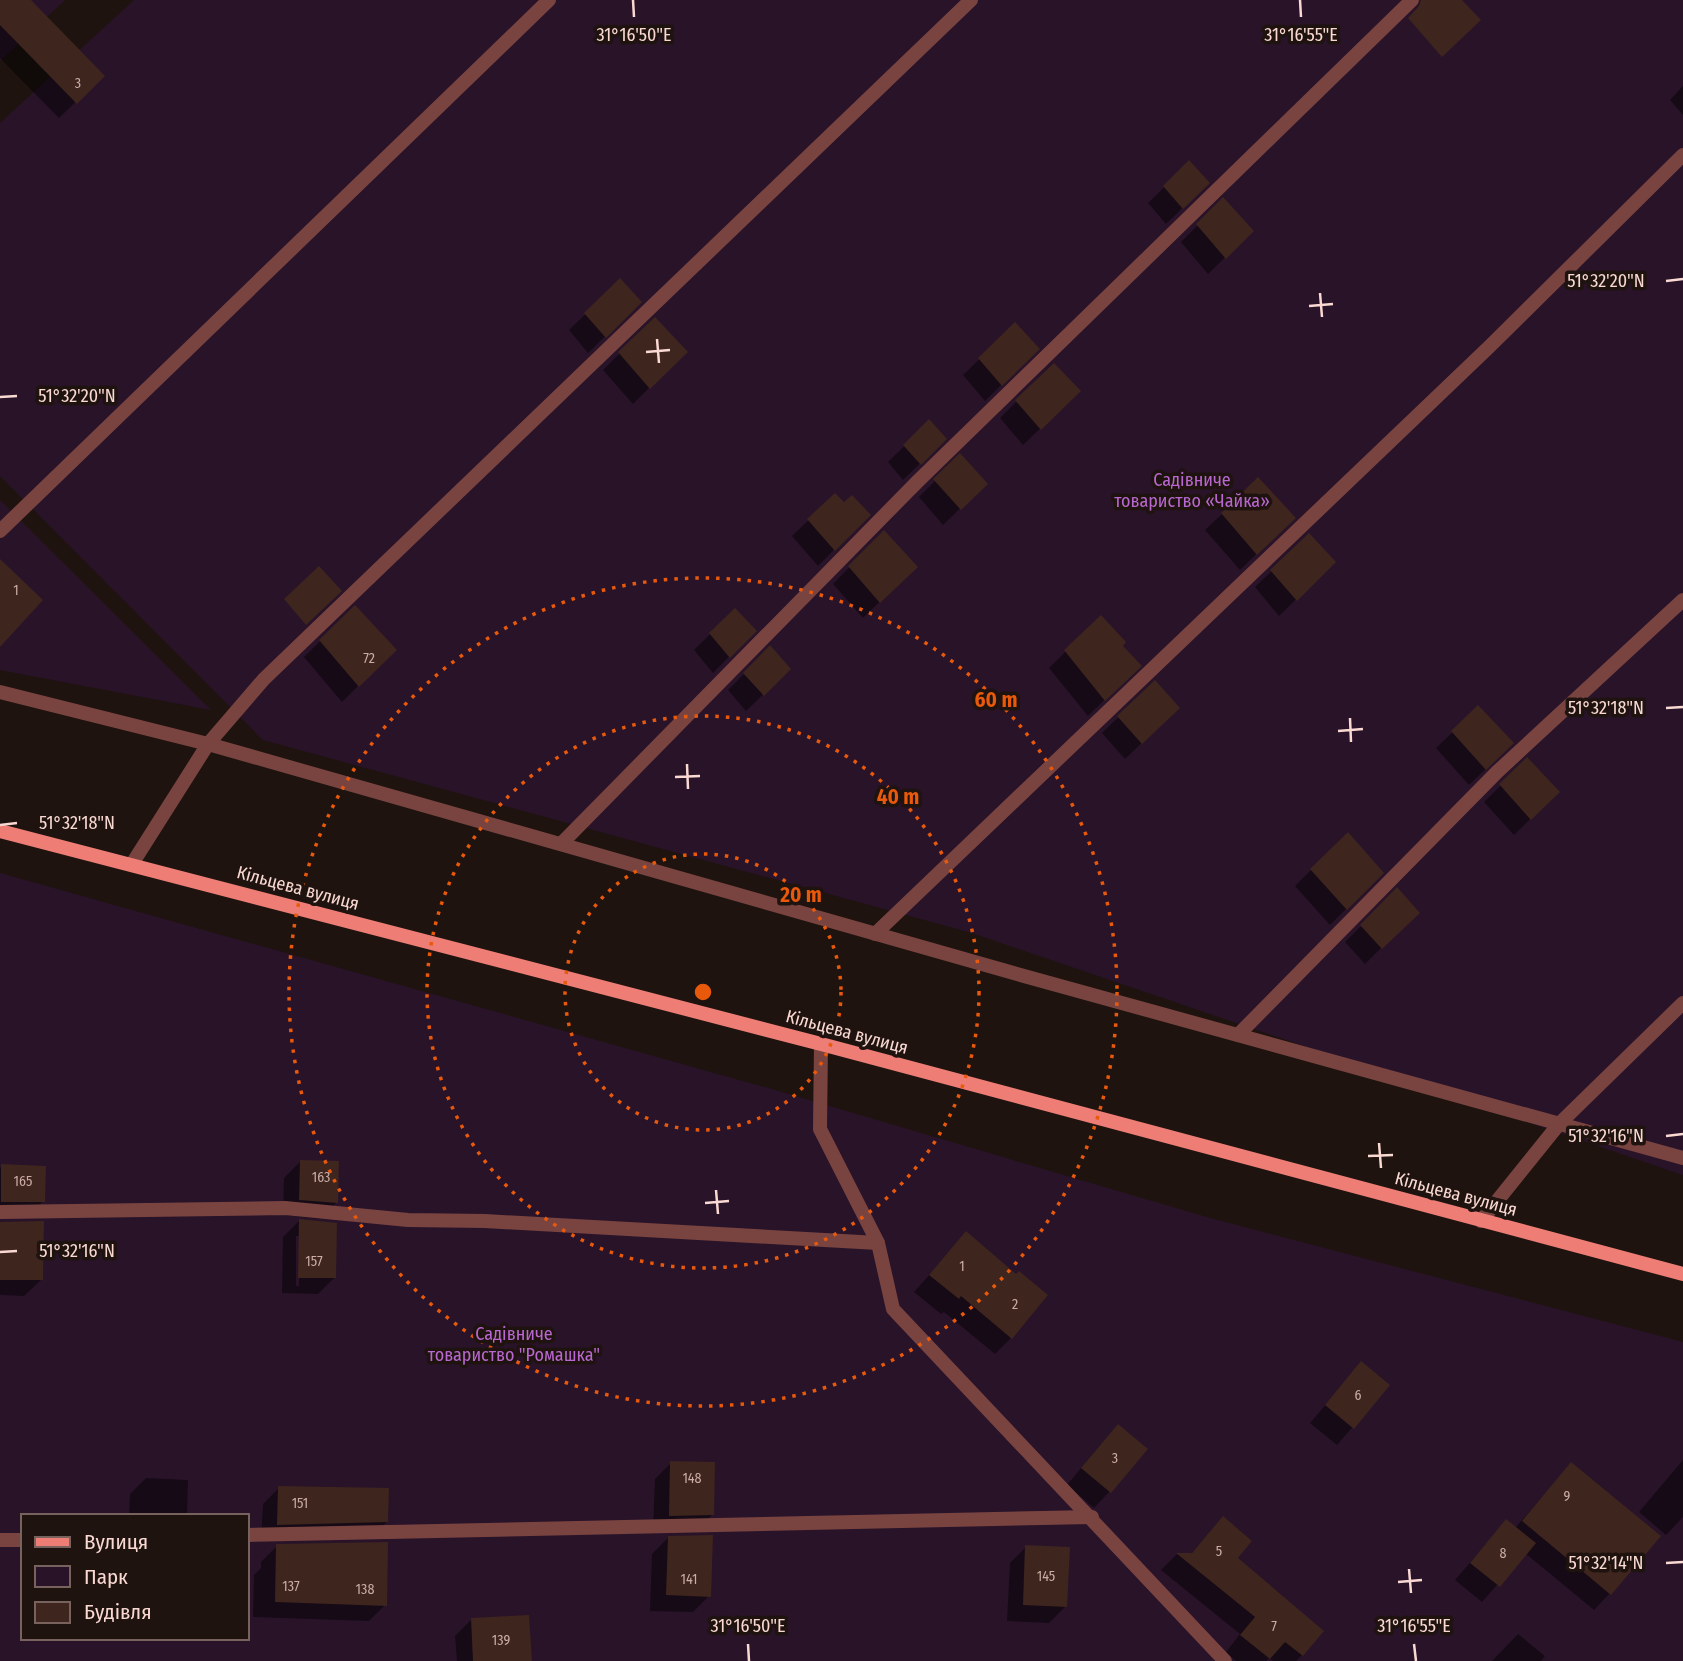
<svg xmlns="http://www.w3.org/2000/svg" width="1683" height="1661" font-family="'Fira Sans Condensed',sans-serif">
  <rect width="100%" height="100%" fill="#1f130f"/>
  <g fill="#291329" fill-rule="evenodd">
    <polygon points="0,0 65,0 0,61"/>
    <polygon points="134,0 1683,0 1683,1175 972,933 263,740 0,476 0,123"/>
    <polygon points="0,500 211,710 0,670"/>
    <path d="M 0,873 L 775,1090 L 1210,1218 L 1683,1342 L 1683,1661 L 0,1661 ZM 23,1516 L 247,1516 L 247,1638 L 23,1638 Z"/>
  </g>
  <g fill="#0007" fill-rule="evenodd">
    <polygon points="0,0 28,0 102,76 59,118 0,58"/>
    <polygon points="1683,86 1683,115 1670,100"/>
    <polygon points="1189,163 1208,183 1166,224 1148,203"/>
    <polygon points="1223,200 1252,231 1208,274 1181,242"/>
    <polygon points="620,281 640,302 588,353 569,330"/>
    <polygon points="655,319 685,352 633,404 603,370"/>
    <polygon points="1015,325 1038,349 985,401 963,375"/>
    <polygon points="1053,365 1079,391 1023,445 1000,418"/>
    <polygon points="929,422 945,439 903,480 888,462"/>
    <polygon points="960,456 986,483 943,525 919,497"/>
    <polygon points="835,495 844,505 868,515 818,566 792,536"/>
    <polygon points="1222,514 1293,518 1240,570 1205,530"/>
    <polygon points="884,532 915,567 863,618 833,584"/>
    <polygon points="1309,535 1334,562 1279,616 1255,587"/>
    <polygon points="355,607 394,650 342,702 304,657"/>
    <polygon points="735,610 754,631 713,673 694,650"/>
    <polygon points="1101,617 1121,646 1139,666 1088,716 1049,668"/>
    <polygon points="770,648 789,669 746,711 728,690"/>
    <polygon points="1154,683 1178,708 1125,759 1102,733"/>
    <polygon points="1478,708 1495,760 1469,785 1436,748"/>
    <polygon points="1527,760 1558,792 1514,835 1484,802"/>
    <polygon points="1311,870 1382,873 1330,925 1295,886"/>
    <polygon points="1397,890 1417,912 1365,964 1345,942"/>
    <polygon points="300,1162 336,1203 320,1219 283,1215 284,1178"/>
    <polygon points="2,1166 43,1201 27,1217 0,1218 0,1168"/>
    <path d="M 299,1221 L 334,1278 L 318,1294 L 282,1293 L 283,1237 ZM 296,1236 L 300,1236 L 299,1286 L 296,1286 Z"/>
    <polygon points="0,1225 41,1280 24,1296 0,1295"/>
    <polygon points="966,1234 1011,1338 995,1354 944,1312 941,1314 914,1292"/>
    <polygon points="1361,1364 1388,1386 1337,1445 1310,1423"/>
    <polygon points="1102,1443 1110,1491 1094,1508 1067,1485"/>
    <polygon points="1683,1460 1683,1517 1666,1535 1639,1512"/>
    <polygon points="671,1463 712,1515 695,1531 653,1532 655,1479"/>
    <polygon points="1571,1464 1610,1593 1594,1610 1525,1553 1482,1602 1455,1580 1506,1521 1515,1528"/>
    <polygon points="146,1478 188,1480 187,1516 129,1516 130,1494"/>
    <polygon points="279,1488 387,1522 370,1538 261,1540 263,1504"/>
    <polygon points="1223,1519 1235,1558 1302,1655 1296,1661 1273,1661 1269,1658 1266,1661 1236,1661 1226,1652 1240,1634 1161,1570 1177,1554 1190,1555"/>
    <polygon points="669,1537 709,1596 693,1612 650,1611 652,1554"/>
    <polygon points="277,1546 385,1605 369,1621 253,1617 254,1575 261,1568 261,1562"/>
    <polygon points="1026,1547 1065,1607 1049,1623 1007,1621 1010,1563"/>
    <polygon points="471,1620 530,1661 457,1661 455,1636"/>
    <polygon points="1518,1634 1545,1656 1541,1661 1492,1661"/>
  </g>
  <g fill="#3e251e">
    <polygon points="0,0 31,0 105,76 77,104 0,25"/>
    <polygon points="1421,0 1462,0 1481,20 1442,57 1408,18 1419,6"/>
    <polygon points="1189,160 1210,183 1183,209 1163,186"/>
    <polygon points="1223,197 1254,231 1226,259 1196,224"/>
    <polygon points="620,278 642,302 606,338 584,313"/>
    <polygon points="655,317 688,352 650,389 618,352"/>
    <polygon points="1015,322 1040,349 1002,386 978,358"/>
    <polygon points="1054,363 1081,391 1041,430 1015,400"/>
    <polygon points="929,419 947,439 921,465 903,445"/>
    <polygon points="960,453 988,484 961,510 933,479"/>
    <polygon points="1258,477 1296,518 1257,555 1221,513"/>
    <polygon points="835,493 844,502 852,495 871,515 835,551 807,519"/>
    <polygon points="884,530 918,567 880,603 848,566"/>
    <polygon points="1309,533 1336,562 1297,601 1270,570"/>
    <polygon points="0,559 43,600 0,647"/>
    <polygon points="319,566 342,591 306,625 284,599"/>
    <polygon points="355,605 397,650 359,687 319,640"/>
    <polygon points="735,608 757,631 730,658 709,633"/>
    <polygon points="1101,615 1126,642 1123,646 1142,666 1105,701 1064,650"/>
    <polygon points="770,645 791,669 764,696 743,673"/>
    <polygon points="1155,680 1180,708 1142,744 1117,716"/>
    <polygon points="1478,705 1514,743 1486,770 1451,731"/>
    <polygon points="1527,757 1560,792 1531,820 1499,784"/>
    <polygon points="1348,832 1384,873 1347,910 1310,869"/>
    <polygon points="1397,887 1420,913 1382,949 1360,925"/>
    <polygon points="300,1160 339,1161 338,1203 299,1200"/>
    <polygon points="1,1164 46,1166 45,1202 1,1202"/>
    <polygon points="299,1219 337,1223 336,1278 298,1278"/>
    <polygon points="44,1221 43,1280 0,1280 0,1222"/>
    <polygon points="966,1231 1016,1274 1019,1271 1048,1295 1012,1339 961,1296 959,1299 929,1275"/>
    <polygon points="1361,1361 1390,1385 1354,1429 1325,1405"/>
    <polygon points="1118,1424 1148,1449 1111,1493 1081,1468"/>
    <polygon points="670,1461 715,1462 714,1515 669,1516"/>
    <polygon points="1571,1462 1661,1536 1611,1595 1522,1521"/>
    <polygon points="278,1486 389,1488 388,1522 277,1525"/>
    <polygon points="1223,1516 1252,1541 1238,1558 1324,1631 1303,1656 1285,1642 1270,1659 1240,1635 1255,1617 1176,1553 1192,1553"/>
    <polygon points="1506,1519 1536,1543 1500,1587 1470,1563"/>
    <polygon points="713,1535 711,1597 666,1595 668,1536"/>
    <polygon points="388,1542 387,1606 275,1602 276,1544"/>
    <polygon points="1025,1545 1070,1547 1067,1607 1023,1605"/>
    <polygon points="529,1615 532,1661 473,1661 471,1618"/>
  </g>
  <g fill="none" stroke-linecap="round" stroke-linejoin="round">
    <g stroke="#794440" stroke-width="14">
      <polyline points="0,531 549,0"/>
      <polyline points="0,692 208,744 1024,976 1683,1158"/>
      <polyline points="561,844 918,481 1412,0"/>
      <polyline points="132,864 208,744 264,679 971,0"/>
      <polyline points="875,934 1489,347 1683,155"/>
      <polyline points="1238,1035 1497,772 1683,600"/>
      <polyline points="821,1044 820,1129 878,1243 893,1309 1225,1661"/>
      <polyline points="0,1212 285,1208 408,1220 485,1221 878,1243"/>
      <polyline points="1481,1221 1559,1124 1683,1003"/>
      <polyline points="247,1535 1092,1517"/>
      <polyline points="0,1540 23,1540"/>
    </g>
    <polyline stroke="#ee7d75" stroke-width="14" points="0,831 821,1044 1683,1274"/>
  </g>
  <path fill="none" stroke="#fad9d3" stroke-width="2.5" d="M 633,0 L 634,17M 1300,0 L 1301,17M 1666,281 L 1683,279M 1320,293 L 1322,317M 1309,306 L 1333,304M 657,339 L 659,363M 646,352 L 670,350M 0,397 L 17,396M 1666,708 L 1683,707M 1350,718 L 1351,742M 1338,731 L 1363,729M 687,764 L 688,789M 675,777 L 700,776M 0,825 L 17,823M 1666,1136 L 1683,1134M 1379,1143 L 1381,1168M 1368,1156 L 1393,1155M 716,1190 L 718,1214M 705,1203 L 729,1201M 0,1252 L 17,1251M 1666,1563 L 1683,1562M 1409,1569 L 1411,1593M 1398,1582 L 1422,1580M 748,1644 L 749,1661M 1414,1644 L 1416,1661"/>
  <g fill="none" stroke="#e8590c" stroke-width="3.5" stroke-dasharray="3.5 7">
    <circle cx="703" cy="992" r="138"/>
    <circle cx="703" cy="992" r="276"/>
    <circle cx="703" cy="992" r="414"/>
  </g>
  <g text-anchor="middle" stroke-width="7" stroke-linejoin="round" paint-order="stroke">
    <g font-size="14" fill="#cbaca6">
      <text x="78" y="88">3</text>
      <text x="16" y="595">1</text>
      <text x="369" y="663">72</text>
      <text x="321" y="1182">163</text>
      <text x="23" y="1186">165</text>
      <text x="314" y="1266">157</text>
      <text x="962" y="1271">1</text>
      <text x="1015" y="1309">2</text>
      <text x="1358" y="1400">6</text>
      <text x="1115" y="1463">3</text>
      <text x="692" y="1483">148</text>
      <text x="1567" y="1501">9</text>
      <text x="300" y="1508">151</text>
      <text x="1219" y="1556">5</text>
      <text x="1503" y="1558">8</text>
      <text x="1046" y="1581">145</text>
      <text x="689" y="1584">141</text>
      <text x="291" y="1591">137</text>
      <text x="365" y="1594">138</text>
      <text x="1274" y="1631">7</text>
      <text x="501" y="1645">139</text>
    </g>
    <g font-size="18" fill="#ba68d1" stroke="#1f130f">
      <text x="1192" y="486">Садівниче<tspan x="1192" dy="21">товариство «Чайка»</tspan></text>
      <text x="514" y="1340">Садівниче<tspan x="514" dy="21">товариство "Ромашка"</tspan></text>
    </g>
    <g font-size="18" fill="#fad9d3" stroke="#1f130f">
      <text transform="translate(298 888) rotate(15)" y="6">Кільцева вулиця</text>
      <text transform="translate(847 1032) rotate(15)" y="6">Кільцева вулиця</text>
      <text transform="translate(1456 1194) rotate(15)" y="6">Кільцева вулиця</text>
    </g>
  </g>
  <g font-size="18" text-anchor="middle" fill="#fad9d3" stroke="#1f130f" stroke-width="7" stroke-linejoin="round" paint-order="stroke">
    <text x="634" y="41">31°16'50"E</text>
    <text x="1301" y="41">31°16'55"E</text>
    <text x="1606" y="287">51°32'20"N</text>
    <text x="77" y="402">51°32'20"N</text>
    <text x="1606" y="714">51°32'18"N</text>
    <text x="77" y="829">51°32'18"N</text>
    <text x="1606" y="1142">51°32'16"N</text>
    <text x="77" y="1257">51°32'16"N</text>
    <text x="1606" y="1569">51°32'14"N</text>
    <text x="748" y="1632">31°16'50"E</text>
    <text x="1414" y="1632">31°16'55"E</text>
  </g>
  <circle cx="703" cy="992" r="10" fill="#e8590c" stroke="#1f130f" stroke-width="3.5"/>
  <g font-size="21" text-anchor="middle" font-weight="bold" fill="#e8590c" stroke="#1f130f" stroke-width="7" stroke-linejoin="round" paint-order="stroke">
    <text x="996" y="707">60 m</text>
    <text x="898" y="804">40 m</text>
    <text x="801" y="902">20 m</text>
  </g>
  <rect x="21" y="1514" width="228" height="126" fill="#1f130f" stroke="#77625d" stroke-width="2"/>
  <rect x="35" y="1537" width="35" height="10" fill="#ee7d75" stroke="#77625d" stroke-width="2"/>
  <text x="84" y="1549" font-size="21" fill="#fad9d3">Вулиця</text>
  <rect x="35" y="1566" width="35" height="21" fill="#291329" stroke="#77625d" stroke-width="2"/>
  <text x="84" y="1584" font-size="21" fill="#fad9d3">Парк</text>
  <rect x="35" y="1602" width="35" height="21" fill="#3e251e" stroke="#77625d" stroke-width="2"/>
  <text x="84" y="1619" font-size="21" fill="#fad9d3">Будівля</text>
</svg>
